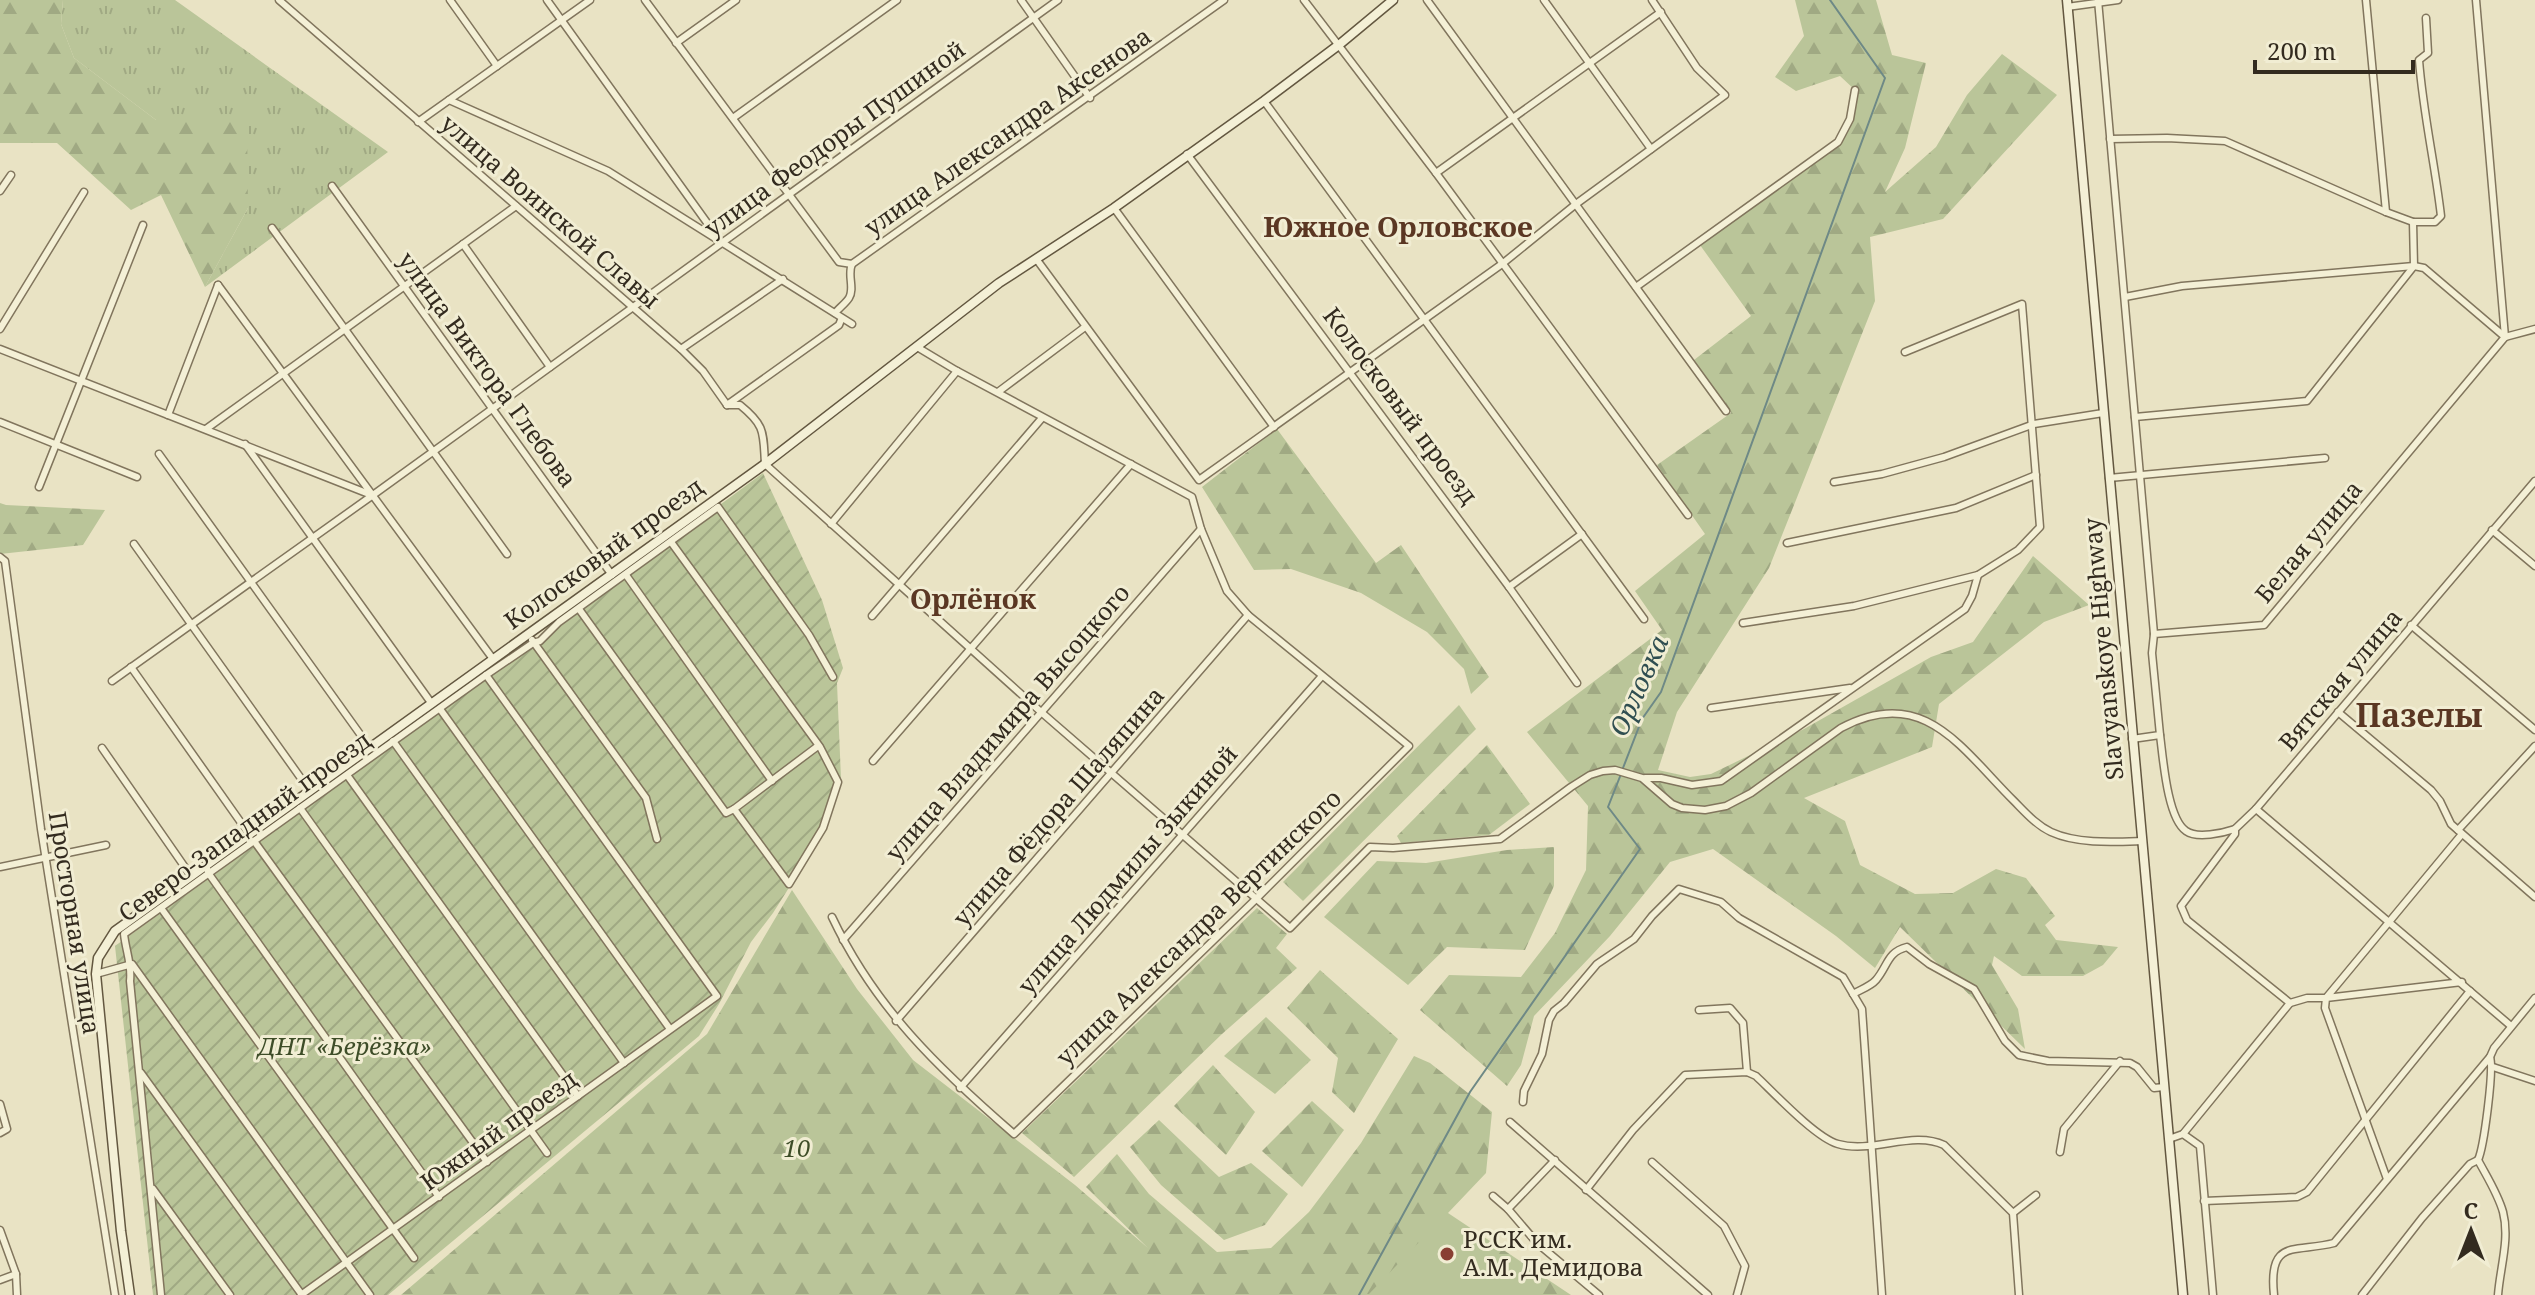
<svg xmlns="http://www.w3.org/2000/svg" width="2535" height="1295" font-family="'Noto Serif',serif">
  <defs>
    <pattern id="grass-tufts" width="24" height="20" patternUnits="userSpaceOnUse" patternTransform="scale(2)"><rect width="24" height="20" fill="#bac599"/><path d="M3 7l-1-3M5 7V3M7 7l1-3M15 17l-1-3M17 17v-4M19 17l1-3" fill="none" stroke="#a0a983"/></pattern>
    <pattern id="forest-firs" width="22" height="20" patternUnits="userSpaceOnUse" patternTransform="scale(2)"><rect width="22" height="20" fill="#bac599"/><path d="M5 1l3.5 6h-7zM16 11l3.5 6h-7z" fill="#a0a983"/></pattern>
    <pattern id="garden-furrows" width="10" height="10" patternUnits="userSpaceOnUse" patternTransform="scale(2)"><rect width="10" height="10" fill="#bac599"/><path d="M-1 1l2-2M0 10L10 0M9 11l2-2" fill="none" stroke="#a0a983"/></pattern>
  </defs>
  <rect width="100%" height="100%" fill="#e9e3c4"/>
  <polygon fill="url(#grass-tufts)" points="63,0 175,0 388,152 205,287 248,208 156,120 74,58 61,24"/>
  <g fill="url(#forest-firs)">
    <polygon points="0,0 63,0 61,24 74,58 156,120 247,119 248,208 205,287 161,195 131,210 57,143 0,143"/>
    <polygon points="1795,0 1876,0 1892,55 1926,63 1905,148 1885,192 1936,147 1967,95 2002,54 2057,95 1943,219 1870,237 1875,301 1769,568 1677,712 1658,770 1690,777 1711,774 1804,729 1931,657 1973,642 2033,556 2089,605 2044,622 1939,704 1932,747 1804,798 1845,821 1860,865 1915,894 1953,893 1996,869 2026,878 2055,916 2045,925 2056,940 2118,947 2103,965 2083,976 2022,976 1994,956 1992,965 2018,1009 2025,1049 1900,927 1875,968 1836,936 1713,849 1670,862 1610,936 1534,1016 1521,1065 1507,1086 1420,1010 1449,975 1521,977 1555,933 1586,870 1588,806 1527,732 1662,630 1635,591 1705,534 1657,465 1731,413 1694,360 1751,316 1700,245 1841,143 1853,120 1855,90 1840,76 1796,91 1775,77 1804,36"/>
    <polygon points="1277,429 1376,563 1401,545 1489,677 1471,694 1464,669 1427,632 1361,593 1291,569 1254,570 1202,487"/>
    <polygon points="0,503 6,505 105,510 83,545 0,554"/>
    <polygon points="1459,705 1476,729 1303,901 1283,882"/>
    <polygon points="1487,745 1530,804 1489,835 1401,843 1397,836"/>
    <polygon points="1554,847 1554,886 1525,950 1447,947 1408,985 1324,917 1377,861 1426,863 1507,850"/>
    <polygon points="792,890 857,989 913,1060 1075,1185 1148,1248 1086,1187 1117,1154 1149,1194 1217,1252 1271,1248 1309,1212 1361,1143 1414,1056 1430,1063 1492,1112 1486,1173 1448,1213 1571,1295 401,1295 707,1034"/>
    <polygon points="1257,908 1287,934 1276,948 1297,968 1222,1034 1074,1177 1022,1133"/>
    <polygon points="1320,970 1398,1039 1354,1113 1332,1092 1338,1058 1287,1008"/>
    <polygon points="1266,1017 1311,1060 1275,1094 1224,1056"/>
    <polygon points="1213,1065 1255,1112 1226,1155 1174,1106"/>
    <polygon points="1312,1101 1344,1130 1302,1187 1262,1151"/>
    <polygon points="1159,1120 1219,1177 1251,1163 1288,1194 1265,1225 1224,1240 1161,1185 1130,1147"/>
  </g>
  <polygon fill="url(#garden-furrows)" points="763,473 822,600 843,668 837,683 841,779 826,829 773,913 751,942 719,1004 699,1036 388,1295 153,1295 115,946 444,709"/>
  <polygon fill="#bac599" points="1447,1213 1524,1295 1368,1295"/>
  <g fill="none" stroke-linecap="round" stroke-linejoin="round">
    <g stroke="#6e8986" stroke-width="2">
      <polyline points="1623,768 1642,719 1661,692 1885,78 1830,0"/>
      <polyline points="1359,1295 1470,1092 1640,849 1608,807 1621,774"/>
    </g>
    <defs>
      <g id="street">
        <polyline points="279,0 681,349 703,371 727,405"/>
        <polyline points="450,0 497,66"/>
        <polyline points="547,0 718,238"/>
        <path d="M 645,0 L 839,262 L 852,264 C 847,275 855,288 849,298 C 846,303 839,308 835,313"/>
        <polyline points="1021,0 1090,98"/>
        <polyline points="1304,0 1436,173 1688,515"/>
        <polyline points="1427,0 1726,411"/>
        <polyline points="1544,0 1651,149"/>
        <polyline points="2098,0 2154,634"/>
        <polyline points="2366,0 2386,212"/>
        <polyline points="2476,0 2505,337"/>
        <polyline points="2067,7 2118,0"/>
        <polyline points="676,43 736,0"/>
        <polyline points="449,100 608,171 852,324"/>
        <polyline points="1264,101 1644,619"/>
        <polyline points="733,118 897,0"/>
        <polyline points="418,122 590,0"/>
        <path d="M 2110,139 L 2167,138 L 2225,141 L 2386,212 L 2413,222 L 2435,222 L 2441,216 C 2435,164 2423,113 2419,60 L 2428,53 L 2426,18"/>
        <polyline points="1187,154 1509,587 1577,683"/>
        <polyline points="1436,173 1661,12"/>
        <polyline points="332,186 612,575"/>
        <polyline points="0,191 11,175"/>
        <polyline points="1114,208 1274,427"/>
        <polyline points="2413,222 2414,266"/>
        <polyline points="272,228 507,554"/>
        <polyline points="463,244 550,367"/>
        <polyline points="1037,260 1199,480 1502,264 1576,204 1725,95 1697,68 1652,0"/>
        <polyline points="852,264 1224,0"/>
        <polyline points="218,285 493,659"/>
        <polyline points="1636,287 1838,142 1850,119 1855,90"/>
        <polyline points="2125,297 2182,286 2414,266 2424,268 2505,337"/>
        <polyline points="0,329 84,192"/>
        <polyline points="2505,337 2535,329"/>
        <polyline points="0,349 369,494"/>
        <polyline points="681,349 783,279"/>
        <polyline points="998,392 1085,327"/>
        <path d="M 727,405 L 740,405 C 766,426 763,433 765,464 L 1041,712 L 1290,928 L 1370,847 L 1393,848 L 1500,839 L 1571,787 L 1590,775 L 1603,771 L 1615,770 L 1642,778 L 1672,804 L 1682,808 L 1705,810 L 1726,806 L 1751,793 L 1841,728 C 1923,684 1961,748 2013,800 C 2025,812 2036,825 2051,832 C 2077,844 2113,842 2141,841"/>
        <polyline points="727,405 839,325 841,320"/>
        <polyline points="168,415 218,285"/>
        <polyline points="2135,417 2307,401 2414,266"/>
        <polyline points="0,422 137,477"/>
        <polyline points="206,429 516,206"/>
        <polyline points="245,444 432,704"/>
        <polyline points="159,454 370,748"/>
        <polyline points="2109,478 2325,458"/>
        <polyline points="1834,482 1882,474 1944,457 2034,424 2103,413"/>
        <polyline points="39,487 143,225"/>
        <polyline points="831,524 957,371"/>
        <polyline points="2492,530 2535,566"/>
        <polyline points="1787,543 1956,508 2036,475"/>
        <polyline points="134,544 310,791"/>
        <polyline points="0,557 5,561 41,829 115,1295"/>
        <polyline points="626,575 772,781"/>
        <polyline points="1509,587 1582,534"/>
        <polyline points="579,609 726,813 734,809 789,884 823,828 838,782 820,747 671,542"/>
        <polyline points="872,616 1042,418"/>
        <polyline points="1743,623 1854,606 1978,575 2018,550 2040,527 2022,304 1905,352"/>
        <polyline points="2411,625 2535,730"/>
        <polyline points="532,640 646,798 657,839"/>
        <polyline points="131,667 249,834"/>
        <polyline points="112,681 373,495 1058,0"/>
        <polyline points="1711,708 1850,688"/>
        <polyline points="440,709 670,1029"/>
        <polyline points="2338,712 2431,790 2440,801 2451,824 2535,897"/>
        <path d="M 2160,735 C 2163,757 2167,818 2186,831 C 2197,839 2223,833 2235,829"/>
        <polyline points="2132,739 2160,735 2152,653 2154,634 2264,625 2505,337"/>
        <polyline points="393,741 624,1063"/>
        <polyline points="102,748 191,876"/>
        <polyline points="873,761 1131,464"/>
        <polyline points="347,775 578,1096"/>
        <polyline points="1645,778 1661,778 1692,785 1721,781 1965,609 1972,596 1978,575"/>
        <polyline points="300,808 547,1153"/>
        <polyline points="734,809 818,746"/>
        <polyline points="2256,809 2511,1026"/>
        <polyline points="2458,830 2535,746"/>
        <polyline points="254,841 487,1162"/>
        <polyline points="206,866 209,874 439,1197"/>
        <polyline points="0,867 106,845"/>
        <polyline points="161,908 414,1258"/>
        <path d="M 832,917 C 875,1008 939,1069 1014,1134 L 1257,898 L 1409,746 L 1248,615 L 1227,591 L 1201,529 L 1192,497 L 957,371 L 917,347"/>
        <polyline points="843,940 1201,529"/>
        <polyline points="96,974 132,964 370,1295"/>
        <path d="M 1853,994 C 1860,990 1871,986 1876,980 C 1888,966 1887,952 1907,947 L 1929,964 L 1974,989 L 2005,1041 L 2019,1055 L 2048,1061 L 2130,1063 L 2137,1067 L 2154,1088 L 2164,1087"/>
        <polyline points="2290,1003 2187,920 2181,906 2235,834 2235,829 2256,809 2535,481"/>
        <polyline points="1699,1010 1730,1008 1743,1023 1747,1072"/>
        <polyline points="896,1021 1248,615"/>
        <path d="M 2490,1057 C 2494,1070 2484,1147 2478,1160 C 2487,1177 2498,1194 2503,1212 C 2510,1239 2500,1268 2498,1295"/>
        <polyline points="2493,1067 2535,1081"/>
        <polyline points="141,1073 302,1295"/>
        <polyline points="960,1088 1322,676"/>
        <polyline points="1523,1102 1524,1091 1542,1054 1549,1020 1554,1011 1564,1003 1597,964 1634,939 1652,916 1679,889 1721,902 1739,918 1843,977 1862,1009 1882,1295"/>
        <polyline points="0,1104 7,1129 0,1133"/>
        <polyline points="1510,1122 1708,1295"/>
        <polyline points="2183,1134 2200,1146 2213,1295"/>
        <polyline points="2169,1139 2183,1134 2290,1003 2307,998 2326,998 2462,834"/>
        <polyline points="2060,1152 2064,1129 2120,1061"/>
        <polyline points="1652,1162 1724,1226 1745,1266 1737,1295"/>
        <polyline points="2387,1179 2325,1008 2326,998 2462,982"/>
        <polyline points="153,1189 230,1295"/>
        <path d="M 1586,1190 L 1633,1130 L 1685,1075 L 1747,1072 L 1756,1076 C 1774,1093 1816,1138 1838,1144 C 1872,1154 1913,1130 1944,1145 L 2013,1213 L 2019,1295"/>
        <polyline points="1493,1196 1508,1209 1537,1243 1599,1295"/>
        <polyline points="2204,1201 2297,1197 2307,1192 2470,991"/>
        <polyline points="1508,1209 1555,1160"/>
        <polyline points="2013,1213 2036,1195"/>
        <polyline points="0,1230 16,1274 0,1280"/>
        <polyline points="16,1274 17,1295"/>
        <path d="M 161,1295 L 130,981 C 132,964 126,952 124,934 L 486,675 L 533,643 L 540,641 L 559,622 L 718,507 L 809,635 L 833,677"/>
        <polyline points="301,1295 717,996 486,675"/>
        <path d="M 2274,1295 C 2268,1238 2294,1253 2334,1243 L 2490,1057 L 2494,1048 L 2535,998"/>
        <polyline points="2362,1295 2422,1218 2470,1164 2478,1160"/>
      </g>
      <g id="secondary">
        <polyline points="2067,0 2183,1295"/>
        <polyline points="130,1295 121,1231 96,974 98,958 115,931 765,464 999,283 1114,208 1264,101 1340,44 1393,0"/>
      </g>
    </defs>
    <use href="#street" stroke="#81755d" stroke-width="9"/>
    <use href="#secondary" stroke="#635740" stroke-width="11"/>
    <use href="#street" stroke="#f4f0d6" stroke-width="6"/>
    <use href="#secondary" stroke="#f4f0d6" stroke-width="8"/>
  </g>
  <circle fill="#893f33" stroke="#f1edd3" stroke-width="3" cx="1447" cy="1254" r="8"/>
  <g text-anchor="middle" stroke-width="6" stroke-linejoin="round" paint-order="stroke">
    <g font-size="24" fill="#332b1f" stroke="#f1edd3">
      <text transform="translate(1008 132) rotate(-35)" y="8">улица Александра Аксенова</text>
      <text transform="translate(835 139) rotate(-36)" y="8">улица Феодоры Пушиной</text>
      <text transform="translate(550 212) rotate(41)" y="8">улица Воинской Славы</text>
      <text transform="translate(487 370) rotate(54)" y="8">улица Виктора Глебова</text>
      <text transform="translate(1400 406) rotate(53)" y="8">Колосковый проезд</text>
      <text transform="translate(2309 542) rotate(-50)" y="8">Белая улица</text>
      <text transform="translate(604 554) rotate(-36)" y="8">Колосковый проезд</text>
      <text transform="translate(2104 649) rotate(-95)" y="8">Slavyanskoye Highway</text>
      <text transform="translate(2341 680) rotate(-50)" y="8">Вятская улица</text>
      <text transform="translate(1008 723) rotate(-49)" y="8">улица Владимира Высоцкого</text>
      <text transform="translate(1059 807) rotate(-49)" y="8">улица Фёдора Шаляпина</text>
      <text transform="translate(245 827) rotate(-36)" y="8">Северо-Западный проезд</text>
      <text transform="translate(1128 870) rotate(-49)" y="8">улица Людмилы Зыкиной</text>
      <text transform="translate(74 923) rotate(81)" y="8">Просторная улица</text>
      <text transform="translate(1199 928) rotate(-44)" y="8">улица Александра Вертинского</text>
      <text transform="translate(499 1131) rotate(-36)" y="8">Южный проезд</text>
    </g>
    <g font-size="24" font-style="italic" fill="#3e4d28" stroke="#f1edd3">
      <text x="345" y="1055">ДНТ «Берёзка»</text>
      <text x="797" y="1157">10</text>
    </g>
    <g font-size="24" fill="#332b1f" stroke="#f1edd3" text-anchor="start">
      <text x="1463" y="1248">РССК им.<tspan x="1463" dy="28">А.М. Демидова</tspan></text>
    </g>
    <g font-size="26" font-style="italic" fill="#304e51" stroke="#f1edd3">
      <text transform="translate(1639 686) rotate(-66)" y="9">Орловка</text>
    </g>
    <g font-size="28" font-weight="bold" fill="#5b3723" stroke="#f1edd3">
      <text x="1398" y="237">Южное Орловское</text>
      <text x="973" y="609">Орлёнок</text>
    </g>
    <g font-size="32" font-weight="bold" fill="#5b3723" stroke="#f1edd3">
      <text x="2419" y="727">Пазелы</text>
    </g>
  </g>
  <g transform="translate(2471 1231)" stroke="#f1edd3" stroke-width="6" paint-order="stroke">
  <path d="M0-6L14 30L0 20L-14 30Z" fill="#332b1f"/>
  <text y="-12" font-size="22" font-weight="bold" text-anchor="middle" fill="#332b1f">С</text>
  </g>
  <path d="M2255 60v12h158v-12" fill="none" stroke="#332b1f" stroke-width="4"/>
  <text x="2267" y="60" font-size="24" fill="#332b1f" stroke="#f1edd3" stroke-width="6" paint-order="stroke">200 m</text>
</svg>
